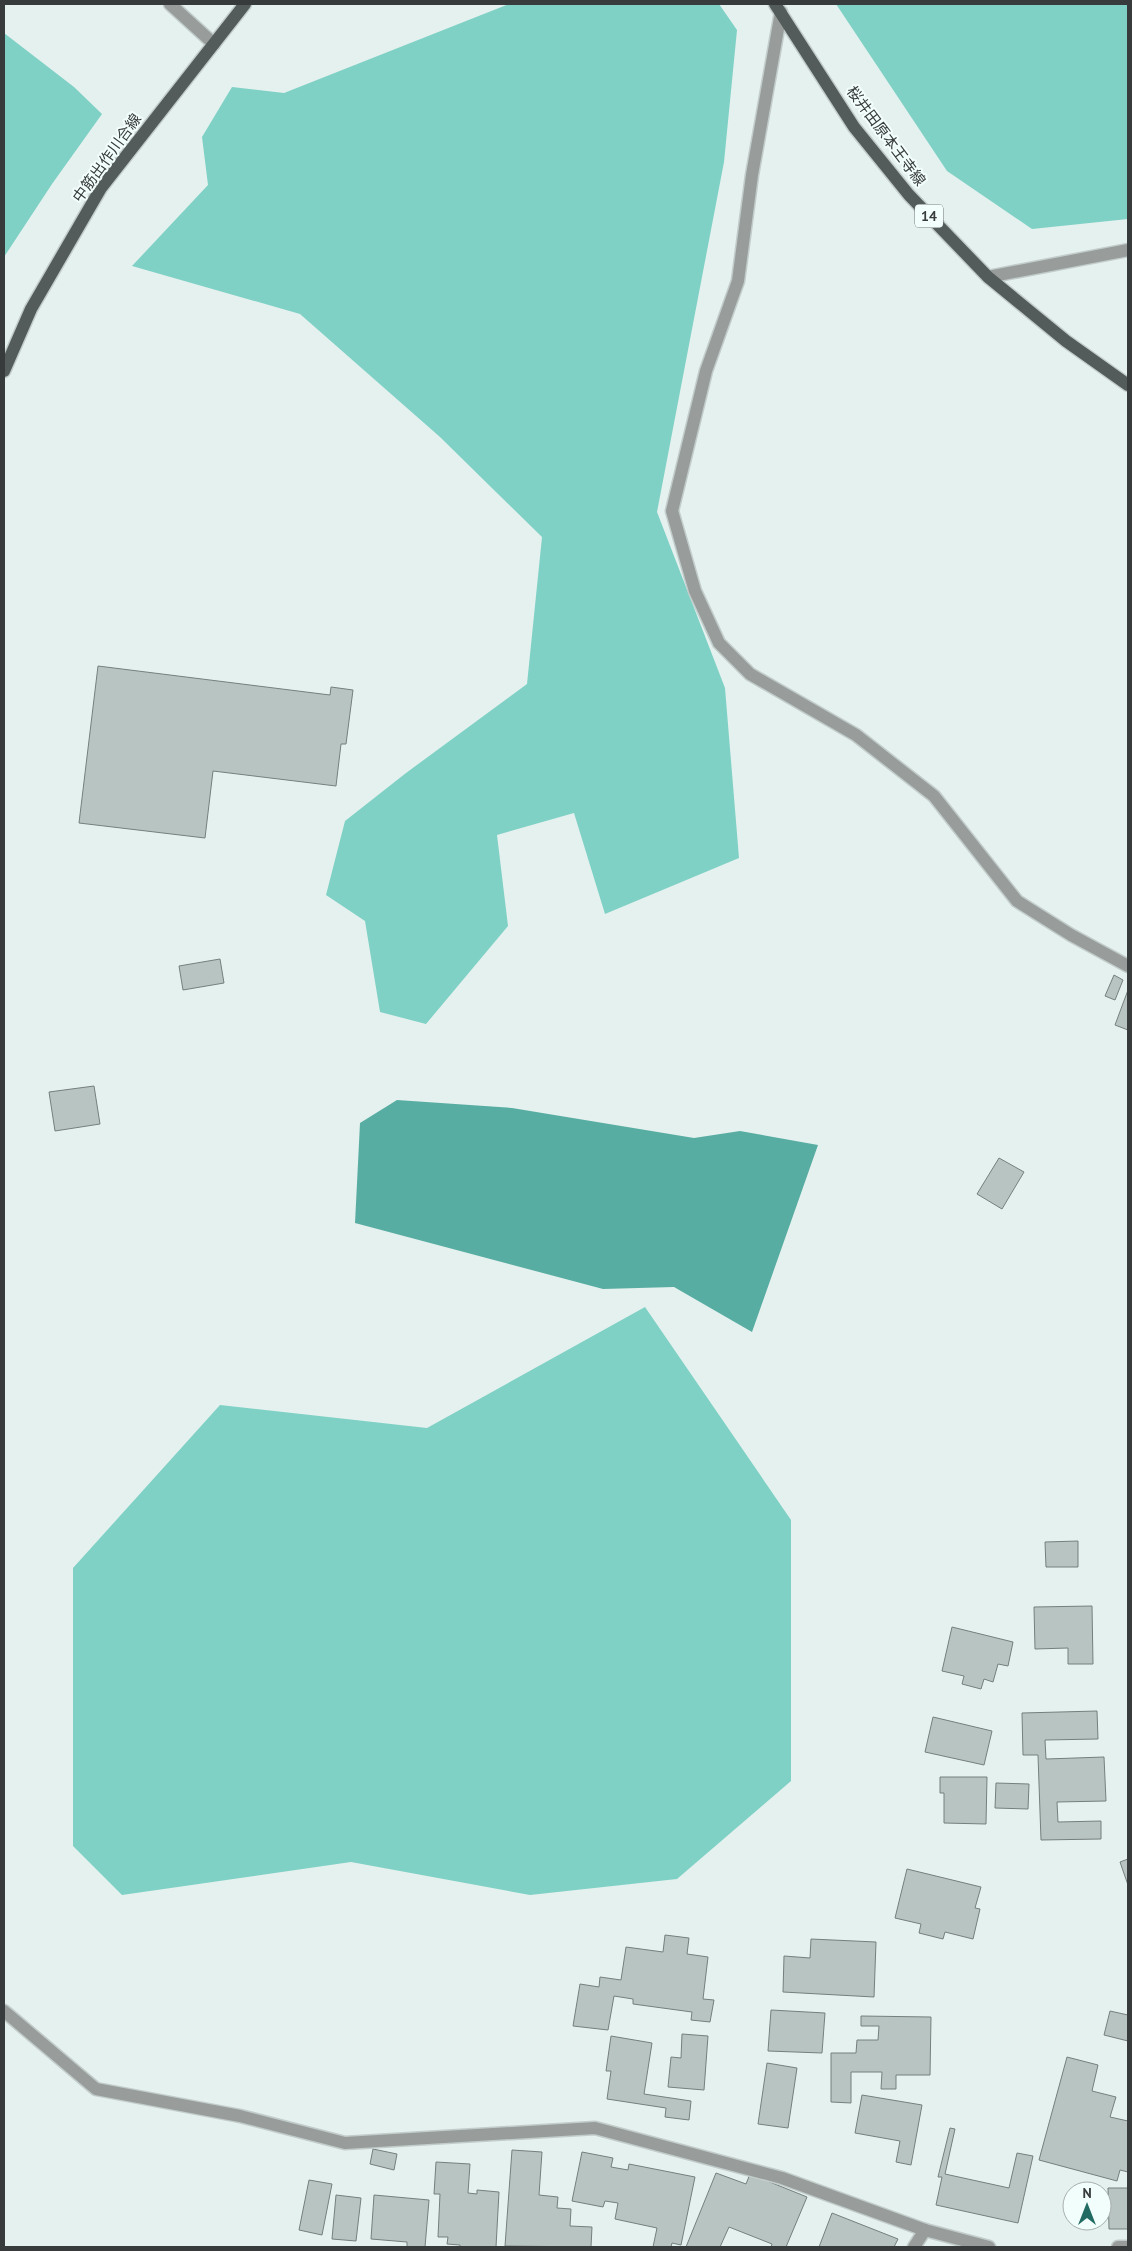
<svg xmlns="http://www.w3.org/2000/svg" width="1132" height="2251" font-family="'PT Sans','Noto Sans JP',sans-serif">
  <rect width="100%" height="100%" fill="#e5f1ef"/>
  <g fill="#7fd1c5">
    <polygon points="509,4 719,4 737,30 724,162 657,512 725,688 739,858 605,914 574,813 497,835 508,926 426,1024 380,1012 365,921 326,895 345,821 406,773 527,684 542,537 440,437 300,314 132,266 208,185 202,137 232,87 284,93"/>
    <polygon points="836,4 1128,4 1128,219 1032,229 947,171"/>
    <polygon points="4,33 74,87 102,114 52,184 4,257"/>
    <polygon points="645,1307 791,1520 791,1781 677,1879 530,1895 351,1862 122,1895 73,1846 73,1568 220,1405 427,1428"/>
  </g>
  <polygon fill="#58ada2" points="397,1100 512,1108 694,1138 740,1131 818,1145 752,1332 674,1287 603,1289 355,1223 360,1123"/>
  <g fill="#b8c4c2" stroke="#75807e">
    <polygon points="98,666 330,695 331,687 353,690 346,744 341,744 336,786 213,771 205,838 79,823"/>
    <polygon points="220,959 224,983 183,990 179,966"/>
    <polygon points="1114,975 1123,980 1115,1000 1105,996"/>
    <polygon points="1128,990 1128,1030 1115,1025"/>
    <polygon points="94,1086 100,1124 55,1131 49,1092"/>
    <polygon points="999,1158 1024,1172 1002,1209 977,1194"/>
    <polygon points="1078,1541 1078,1567 1046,1567 1045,1542"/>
    <polygon points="1092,1606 1093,1664 1068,1664 1068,1648 1035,1649 1034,1607"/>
    <polygon points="952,1627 1013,1642 1008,1666 998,1664 993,1682 984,1679 981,1689 962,1684 964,1676 942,1671"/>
    <polygon points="1097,1711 1098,1739 1045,1740 1046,1759 1104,1757 1106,1801 1057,1802 1058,1822 1101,1821 1101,1839 1041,1840 1038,1755 1023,1755 1022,1713"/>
    <polygon points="933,1717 992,1731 984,1765 925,1752"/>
    <polygon points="940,1777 987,1777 986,1824 944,1823 944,1793 940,1793"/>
    <polygon points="996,1783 1029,1784 1028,1809 995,1808"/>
    <polygon points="1128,1859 1128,1885 1120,1862"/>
    <polygon points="907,1869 981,1887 975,1908 980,1909 973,1939 945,1932 943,1939 919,1933 921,1924 895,1918"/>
    <polygon points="665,1935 689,1938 687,1954 708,1957 703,1999 714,2000 710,2022 691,2020 692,2012 633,2004 633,1999 614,1996 608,2030 573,2026 580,1984 599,1987 600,1977 621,1980 626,1947 663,1952"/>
    <polygon points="811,1939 876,1942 874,1997 783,1992 784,1956 810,1958"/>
    <polygon points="771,2010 825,2013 822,2053 768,2051"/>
    <polygon points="1110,2011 1128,2015 1128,2041 1104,2035"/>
    <polygon points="861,2016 931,2017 930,2075 896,2075 896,2089 881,2089 882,2072 851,2072 851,2103 831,2102 831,2053 856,2053 857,2040 878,2040 879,2026 861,2026"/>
    <polygon points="682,2034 708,2036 704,2090 668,2087 671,2057 681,2058"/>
    <polygon points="611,2036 652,2043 644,2094 691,2101 689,2120 665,2117 666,2108 607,2099 611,2071 606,2071"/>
    <polygon points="1067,2057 1098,2065 1092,2091 1116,2097 1110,2117 1128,2121 1128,2172 1120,2170 1117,2181 1039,2160"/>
    <polygon points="767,2063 797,2068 788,2128 758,2124"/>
    <polygon points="862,2095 922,2105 911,2165 896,2162 900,2141 855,2133"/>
    <polygon points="950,2128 955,2129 945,2174 1009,2188 1017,2153 1033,2156 1018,2223 936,2205 942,2177 938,2177"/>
    <polygon points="373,2149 397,2154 394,2170 370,2164"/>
    <polygon points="512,2150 542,2152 539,2195 558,2197 557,2208 571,2209 570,2226 592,2227 591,2247 505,2246"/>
    <polygon points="582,2152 613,2158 611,2167 628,2170 629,2164 695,2177 681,2245 672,2243 671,2247 653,2247 657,2228 615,2219 618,2203 605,2201 603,2207 572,2201"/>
    <polygon points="436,2162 470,2164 468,2193 477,2194 477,2190 499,2192 496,2247 460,2247 460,2245 447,2244 448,2237 438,2237 440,2194 434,2194"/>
    <polygon points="716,2173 746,2184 750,2174 807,2197 786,2247 771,2247 772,2244 729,2227 720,2247 686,2247"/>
    <polygon points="309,2180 332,2184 322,2235 299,2230"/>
    <polygon points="1108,2188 1128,2188 1128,2229 1109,2229"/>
    <polygon points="336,2195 361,2198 356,2241 332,2239"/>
    <polygon points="374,2195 429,2200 425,2247 407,2247 407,2242 371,2239"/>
    <polygon points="832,2213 898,2239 894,2247 819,2247"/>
  </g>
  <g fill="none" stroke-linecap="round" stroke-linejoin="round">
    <defs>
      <g id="minor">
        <polyline points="170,4 214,44"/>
        <polyline points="781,12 752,175 738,281 706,371 672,511 695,591 719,643 750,674 856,735 934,796 1017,901 1071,935 1128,966"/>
        <polyline points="988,277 1128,250"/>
        <polyline points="4,2011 96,2089 240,2116 345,2143 595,2128 782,2178 925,2230 989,2247"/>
        <polyline points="914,2247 925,2230"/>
        <polyline points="1118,2247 1128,2247"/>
      </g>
      <g id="major">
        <polyline points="775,4 854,127 909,195 988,277 1066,341 1128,385"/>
        <polyline points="4,371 31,309 101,188 245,4"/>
      </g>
    </defs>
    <use href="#minor" stroke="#c2cdcb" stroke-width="15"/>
    <use href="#major" stroke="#c2cdcb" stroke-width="15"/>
    <use href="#minor" stroke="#989d9c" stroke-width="12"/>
    <use href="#major" stroke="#535c5a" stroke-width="12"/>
  </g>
  <g text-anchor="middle" stroke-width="4" stroke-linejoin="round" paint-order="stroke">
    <rect fill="#f2fefc" stroke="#6f7675" stroke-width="1" x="915" y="204.5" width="28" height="23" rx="4"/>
    <g font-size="14" font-weight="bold" fill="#373b3b">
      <text x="929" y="221">14</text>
    </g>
    <g font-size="15" fill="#373b3b" stroke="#f2fefc">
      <text transform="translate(886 136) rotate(53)" y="5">桜井田原本王寺線</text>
      <text transform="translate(107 158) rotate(-54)" y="5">中筋出作川合線</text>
    </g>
  </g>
  <rect width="1132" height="2251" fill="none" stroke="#373b3b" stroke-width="10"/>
  <g transform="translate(1087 2206)"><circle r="24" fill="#f2fefc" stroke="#a7b0af"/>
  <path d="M0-4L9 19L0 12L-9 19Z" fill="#226b63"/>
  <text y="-8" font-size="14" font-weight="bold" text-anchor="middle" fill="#373b3b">N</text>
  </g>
</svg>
